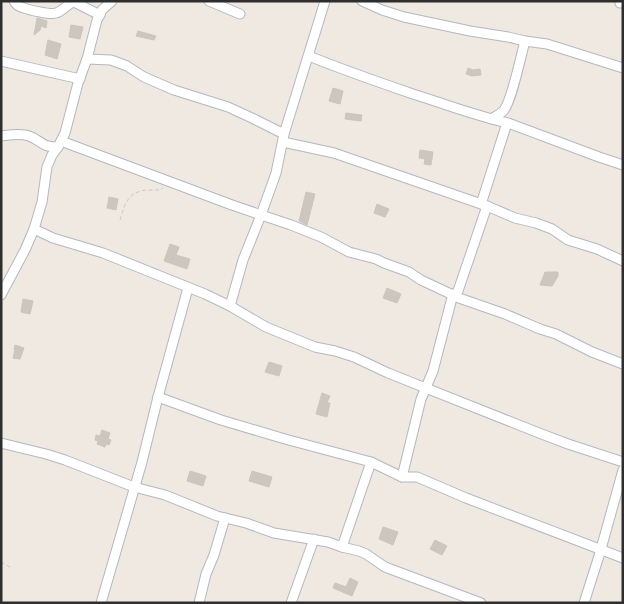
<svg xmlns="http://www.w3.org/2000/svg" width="624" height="604" font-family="Quicksand,sans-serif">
  <rect width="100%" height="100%" fill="#efe9e1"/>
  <g fill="#cbc7bf" stroke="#cbc5ba">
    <polygon points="37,18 47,21 46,28 41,26 40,30 34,35"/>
    <polygon points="71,25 83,27 80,39 69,37"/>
    <polygon points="138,31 156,36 154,40 136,36"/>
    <polygon points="48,40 61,44 57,59 45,55"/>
    <polygon points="468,68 473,70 480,69 481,75 472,76 466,74"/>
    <polygon points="333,88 343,91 340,104 329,101"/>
    <polygon points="346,113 362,115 361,121 345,119"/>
    <polygon points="420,150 433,152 431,165 424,164 425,159 419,158"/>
    <polygon points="306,192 315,194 307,225 299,221"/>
    <polygon points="109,197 118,199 116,210 107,208"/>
    <polygon points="377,204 389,209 385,217 374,213"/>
    <polygon points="170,244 179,247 176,255 190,259 187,269 164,261"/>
    <polygon points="545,272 558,272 558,276 552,286 540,285"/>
    <polygon points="387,288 401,294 397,303 383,298"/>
    <polygon points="23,299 33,301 30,314 21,312"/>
    <polygon points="15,345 24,348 20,359 13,358 15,350 14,349"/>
    <polygon points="269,362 282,366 279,376 265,372"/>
    <polygon points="322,393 330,396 327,403 330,403 327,417 316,414"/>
    <polygon points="102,430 110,433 108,439 111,440 109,445 106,444 105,447 97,444 98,441 95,440 96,435 100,436"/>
    <polygon points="190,471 206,476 203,486 187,481"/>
    <polygon points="252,471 272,477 269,487 249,481"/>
    <polygon points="383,527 398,532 393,545 379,539"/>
    <polygon points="435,540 447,546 442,555 430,549"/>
    <polygon points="350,578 358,582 352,596 333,588 335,583 346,587"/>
  </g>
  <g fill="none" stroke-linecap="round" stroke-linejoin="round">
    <defs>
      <g id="minor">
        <path d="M 14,1 C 16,5 19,7 24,8 C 29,10 51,15 56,13 C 63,11 67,4 74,2 L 100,15"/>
        <polyline points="209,1 240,14"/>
        <polyline points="362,1 382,10 404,17 470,31 508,37 525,41 547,44 623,68"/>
        <polyline points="620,3 622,1"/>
        <path d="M 309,56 C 343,70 378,82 413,94 C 445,104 476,116 508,123 L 599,157 L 623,165"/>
        <polyline points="87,59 111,60 127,66 144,77 174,90 228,107 252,118 284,134"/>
        <polyline points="1,61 80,79"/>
        <path d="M 491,119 C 496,116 501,114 504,110 C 512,100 521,55 525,41"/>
        <path d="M 1,136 C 10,135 21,133 29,136 C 43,141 40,147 58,147"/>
        <polyline points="61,141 232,205 291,225 321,237 349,252 376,259 384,263 409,272 421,280 455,296"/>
        <polyline points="283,142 334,153 487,206 515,218 536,223 552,229 568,240 597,249 623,261"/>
        <polyline points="481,204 507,123"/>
        <polyline points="487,206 458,291 455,296 459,298 505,314 540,329 556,334 592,352 623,364"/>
        <polyline points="34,229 53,238 103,253 205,294 230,306 266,327 315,347 335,351 354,357 388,373 539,433 568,444 623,462"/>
        <polyline points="1,295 25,250 34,229 42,202 47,167 52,155 58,147 65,133 78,83 87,59 97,20 102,10 112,1"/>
        <polyline points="230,306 243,260 261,215 276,173 284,134 325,1"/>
        <polyline points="158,397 221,420 285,439 371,462 402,477 417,477 466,498 623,558"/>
        <polyline points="1,443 46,454 65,460 134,487 165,495 217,516 246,523 274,533 328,542 342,547 359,551 366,554 385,567 481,603"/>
        <polyline points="402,477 421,399 433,371 453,294"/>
        <polyline points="342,547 371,462"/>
        <polyline points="101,603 142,462 158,397 188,288"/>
        <polyline points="199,603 206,574 214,555 225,518"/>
        <polyline points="291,603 314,539"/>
        <polyline points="584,603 599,556 623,470"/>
      </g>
    </defs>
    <use href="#minor" stroke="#b4b7c1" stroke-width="11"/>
    <g stroke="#c9c9c9" stroke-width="1" stroke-dasharray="4 2.5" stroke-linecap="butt">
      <path d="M 120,220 C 125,203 128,191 148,190 C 154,190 158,191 163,188"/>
      <polyline points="1,562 10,567"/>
    </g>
    <use href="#minor" stroke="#fff" stroke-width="9"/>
  </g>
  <rect width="624" height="604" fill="none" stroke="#2e2e2e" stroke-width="5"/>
</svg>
